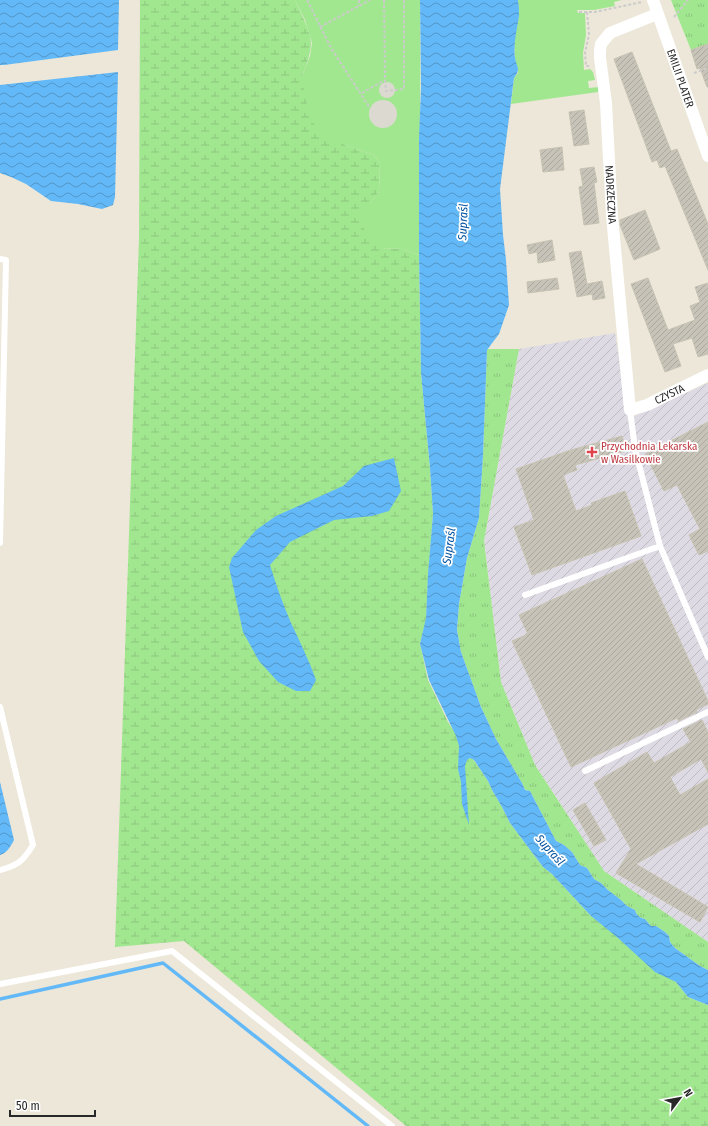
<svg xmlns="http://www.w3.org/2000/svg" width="708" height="1126" font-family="'Fira Sans Condensed',sans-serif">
  <defs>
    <pattern id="industrial-furrows" width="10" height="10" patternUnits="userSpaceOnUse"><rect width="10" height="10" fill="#dedae3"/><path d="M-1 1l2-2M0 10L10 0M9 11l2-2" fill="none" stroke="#bebbc3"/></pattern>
    <pattern id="grass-tufts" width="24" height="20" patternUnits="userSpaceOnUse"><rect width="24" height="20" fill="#a1e790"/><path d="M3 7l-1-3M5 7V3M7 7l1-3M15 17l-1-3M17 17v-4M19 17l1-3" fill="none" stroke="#8bc67c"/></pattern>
    <pattern id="wetland-marsh" width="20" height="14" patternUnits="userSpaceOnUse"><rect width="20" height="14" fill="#a1e790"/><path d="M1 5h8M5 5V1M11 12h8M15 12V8" fill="none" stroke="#8bc67c"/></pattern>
    <pattern id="water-waves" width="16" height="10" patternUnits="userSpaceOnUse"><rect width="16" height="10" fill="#63b9f7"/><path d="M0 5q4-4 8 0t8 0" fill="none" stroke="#5296c8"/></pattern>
    <pattern id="building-hatch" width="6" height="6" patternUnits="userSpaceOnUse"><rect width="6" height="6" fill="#c7c3b8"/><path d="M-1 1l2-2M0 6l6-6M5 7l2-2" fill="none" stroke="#aba89e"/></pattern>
  </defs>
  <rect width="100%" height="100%" fill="#ece7d8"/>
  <polygon fill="url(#industrial-furrows)" points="615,333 628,419 708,383 708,942 604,871 535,765 501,682 484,541 519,349"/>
  <g fill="url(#grass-tufts)">
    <polygon points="671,0 708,0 708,44 691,50"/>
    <path d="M 487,349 L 519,349 L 484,541 L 501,682 L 535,765 L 604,871 L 708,942 L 708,970 L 700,966 L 675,948 L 670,942 L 669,936 L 665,932 L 656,926 L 651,926 L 645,919 C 640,918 636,915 635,910 L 627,906 L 622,901 L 608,890 L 601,883 L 594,879 L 587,868 L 580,865 L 572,852 L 564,845 L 556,841 L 530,791 L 525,790 L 522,783 L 496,739 L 481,707 L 461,652 L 457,630 L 459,604 L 467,558 L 479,518 L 483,456 Z"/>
  </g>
  <path fill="url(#wetland-marsh)" d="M 140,0 L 295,0 C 300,11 312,34 311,45 C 310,56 306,66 302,76 L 345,145 L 374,155 L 380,163 L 379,192 L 370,203 L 380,248 L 403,249 L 419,255 L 421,373 L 430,468 L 433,514 L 428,579 L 426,620 L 420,644 L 428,680 L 448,722 L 488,781 L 492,790 L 502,807 L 510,823 L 543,867 L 552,874 L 591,916 L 676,982 L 688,997 L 708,1005 L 708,1126 L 406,1126 L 184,941 L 115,947 L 139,238 Z"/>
  <g fill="#a1e790">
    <path d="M 295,0 L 420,0 C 421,85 419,170 419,255 L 403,249 L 380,248 L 367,234 L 359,220 L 361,208 L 370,203 L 379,192 L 380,163 L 374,155 L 345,145 L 324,135 L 314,124 L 306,101 L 302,76 L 310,56 L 312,43 L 305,20 Z"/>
    <polygon points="518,0 622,0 614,2 615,6 594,10 577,10 578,13 585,13 586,35 583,53 584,70 590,69 593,72 595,80 588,81 589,88 599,87 598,92 511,104 514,78 518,73 515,59 514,40 519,15"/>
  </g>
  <g fill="#dcd9d0">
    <circle cx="387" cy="90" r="8"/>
    <circle cx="383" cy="114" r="14"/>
  </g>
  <g fill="url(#water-waves)">
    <polygon points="0,0 119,0 118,50 4,65 0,65"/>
    <path d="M 420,0 L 518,0 C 519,5 519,11 519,16 C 517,30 513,44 515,58 C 517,68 521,68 514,78 L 500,189 L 503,235 L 506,260 L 509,305 L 499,334 L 487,350 L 483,456 L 479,518 L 467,558 L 459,604 L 457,630 L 461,652 L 481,707 L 496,739 L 522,783 L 525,790 L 530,791 L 556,841 L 564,845 L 572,852 L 580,865 L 587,868 L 594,879 L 601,883 L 608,890 L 621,900 L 627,906 L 635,910 C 636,915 640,918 645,919 L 651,926 L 656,926 L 665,932 L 669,936 L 670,942 L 675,948 L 700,966 L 708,970 L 708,1005 L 688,997 L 676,982 L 655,972 L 618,938 L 591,916 L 552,874 L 543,867 L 510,823 L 502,807 L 492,790 L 488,781 L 474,760 L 470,758 L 467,760 L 465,766 L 469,825 L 462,804 L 461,782 L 458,769 L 459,746 L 456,736 L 429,680 L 420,644 L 426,618 L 428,574 L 433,514 L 430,468 L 421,373 L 419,255 L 419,138 L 421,87 Z"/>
    <polygon points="118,72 115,197 113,205 102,209 78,204 51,201 26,184 11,177 0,173 0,85"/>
    <path d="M 394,458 L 401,491 L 389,511 L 372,516 L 334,520 L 290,542 L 270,565 C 276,585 283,604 291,623 C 300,642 309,660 316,680 L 310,691 L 296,691 L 278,682 L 259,661 L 243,632 L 229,567 L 232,558 L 256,530 L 276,516 L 343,486 L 364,466 Z"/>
    <path d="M 0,782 L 14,840 C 11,846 7,853 0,855 Z"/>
  </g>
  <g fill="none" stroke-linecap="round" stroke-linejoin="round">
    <polyline stroke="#63b9f7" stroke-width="3.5" points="0,999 163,963 368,1126"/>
  </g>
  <g fill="url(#building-hatch)" stroke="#c7c3b2">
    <polygon points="708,44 708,87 707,87 700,68 697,69 691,50"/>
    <polygon points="632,52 671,151 677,149 708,224 708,270 665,166 660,168 657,160 652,162 614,59"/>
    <polygon points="584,110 589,144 574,146 569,112"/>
    <polygon points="562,147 564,170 543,172 540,150"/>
    <polygon points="594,167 597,182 594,183 599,223 584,225 579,187 583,186 580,169"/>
    <polygon points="645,210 660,249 634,260 620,225 620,220"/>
    <polygon points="552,240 555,260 538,263 537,252 529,254 527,245"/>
    <polygon points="581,251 587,284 602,281 605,298 593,300 592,294 577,297 569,253"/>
    <polygon points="557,278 559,289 528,293 527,282"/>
    <polygon points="648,278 668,330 695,320 690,306 700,302 695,287 708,283 708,354 698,357 692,338 673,344 681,366 665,372 631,284"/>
    <polygon points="708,422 708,551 699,555 689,535 700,529 677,485 664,491 645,454"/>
    <polygon points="622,436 626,451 575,465 577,470 563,475 576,511 592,505 591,503 625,491 641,536 532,575 514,527 534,520 516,469 571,450"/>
    <polygon points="642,559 708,701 708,704 696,710 697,712 679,721 677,718 571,767 512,641 528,634 519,615"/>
    <polygon points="702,720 708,732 708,772 701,759 670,777 680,795 708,779 708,824 636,864 708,907 700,922 616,873 631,849 594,783 647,752 654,763 691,742 683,729"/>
    <polygon points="585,803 606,840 594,846 573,810"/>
  </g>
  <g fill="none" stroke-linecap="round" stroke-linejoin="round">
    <g stroke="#cbcbcb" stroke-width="2" stroke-dasharray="3 2" stroke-linecap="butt">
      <polyline points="307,0 331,48 370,108"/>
      <polyline points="359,0 359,6"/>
      <polyline points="384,0 385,80 386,91 404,89 404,0"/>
      <polyline points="579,12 595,12 642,2"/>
      <polyline points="587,12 589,34 585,53 586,66 589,66"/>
      <polyline points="674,17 688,0"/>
      <polyline points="320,27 370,0"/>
      <polyline points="694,73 708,68"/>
      <polyline points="362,93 385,80"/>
    </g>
    <g stroke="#fff" stroke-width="6">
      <polyline points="0,259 6,260 0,543"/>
      <polyline points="630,410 635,449 660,546 708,657"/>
      <polyline points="525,595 660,546"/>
      <path d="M 0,707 L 33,845 C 23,861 19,865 0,870"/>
      <polyline points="585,771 708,712"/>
      <polyline points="0,984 172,951 392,1126"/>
    </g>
    <g stroke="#fff" stroke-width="12">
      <path id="s1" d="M 653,0 L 708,156"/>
      <path id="s2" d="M 657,14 L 610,33 L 601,44 L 600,50 L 600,58 L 606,103 L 612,216 L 630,410 L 647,405 L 708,375"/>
    </g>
  </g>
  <path fill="#e0444e" stroke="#fff" stroke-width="1.5" d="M590 446h4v4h4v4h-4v4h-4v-4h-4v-4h4z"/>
  <g text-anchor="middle" stroke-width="3.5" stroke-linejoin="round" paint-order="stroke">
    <g font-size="11" fill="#282828" stroke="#fff">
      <text dy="4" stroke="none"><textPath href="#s1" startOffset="83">EMILII PLATER</textPath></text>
      <text dy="4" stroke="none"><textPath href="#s2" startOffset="216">NADRZECZNA</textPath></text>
      <text dy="4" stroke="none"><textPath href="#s2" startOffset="475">CZYSTA</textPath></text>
    </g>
    <g font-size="11" fill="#be3a42" stroke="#fff" text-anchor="start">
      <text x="601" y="450">Przychodnia Lekarska<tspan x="601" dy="13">w Wasilkowie</tspan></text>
    </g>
    <g font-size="12" font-style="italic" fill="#0453a1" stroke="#fff">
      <text transform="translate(463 222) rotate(-88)" y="4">Supraśl</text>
      <text transform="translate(449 546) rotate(-82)" y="4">Supraśl</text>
      <text transform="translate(550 850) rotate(48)" y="4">Supraśl</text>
    </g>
  </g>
  <g transform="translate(680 1098) rotate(58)" stroke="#ffffff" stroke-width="3" paint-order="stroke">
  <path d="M0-3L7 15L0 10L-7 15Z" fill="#282828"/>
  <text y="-6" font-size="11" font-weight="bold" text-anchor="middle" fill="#282828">N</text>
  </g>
  <path d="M10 1110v6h85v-6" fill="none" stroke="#282828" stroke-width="2"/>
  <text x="16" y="1110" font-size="12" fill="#282828" stroke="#ffffff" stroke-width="3" paint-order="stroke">50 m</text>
</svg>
